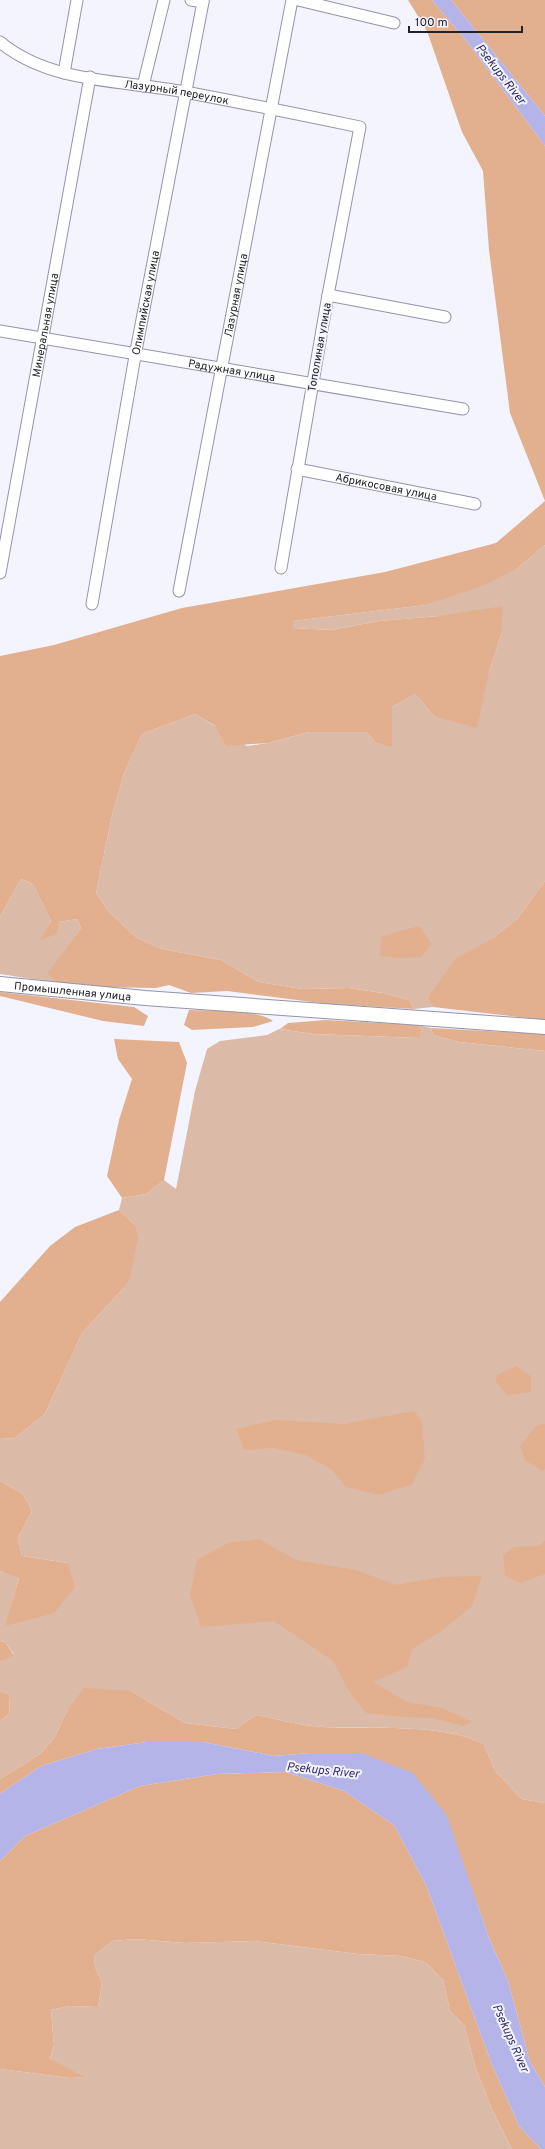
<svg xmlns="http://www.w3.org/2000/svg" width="545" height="2149" font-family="Overpass,sans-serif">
  <rect width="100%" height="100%" fill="#f4f4ff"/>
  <g fill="#dbbba7">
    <polygon points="545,545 545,881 517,919 493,938 427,999 433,1007 414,1009 409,1000 383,993 349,988 302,989 259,982 221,960 162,949 137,938 109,912 96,893 112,816 124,773 142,734 195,714 247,746 268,743 309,732 366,732 376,743 392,746 392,707 415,694 434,716 489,673 501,634 439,616 379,621 331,630 293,628 293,621 426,605 518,568"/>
    <polygon points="21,879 33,884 51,921 41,940 59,922 77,919 81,928 48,974 57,983 0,974 0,917"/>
    <path d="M 418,1025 L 431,1028 L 433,1035 L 459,1042 L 545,1051 L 545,1803 L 522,1799 L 495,1771 L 484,1744 C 439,1722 372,1730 323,1727 C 301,1726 278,1719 256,1715 L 236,1729 L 185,1723 L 131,1691 L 68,1709 L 54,1738 L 40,1754 L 0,1779 L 0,1721 L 9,1714 L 10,1695 L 0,1691 L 0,1662 L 14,1654 L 5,1642 L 0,1641 L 0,1571 L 19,1577 L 6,1626 L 68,1563 L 22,1556 L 18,1538 L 32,1511 L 23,1494 L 0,1481 L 0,1439 L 15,1438 L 45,1414 L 82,1333 L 129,1282 L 135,1225 L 119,1210 L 122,1198 L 146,1194 L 164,1180 L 176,1189 L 195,1091 L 207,1049 L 220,1041 L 267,1035 L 279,1029 L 313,1034 L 418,1038 L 422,1030 Z"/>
    <polygon points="136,1939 185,1943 254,1941 358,1954 401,1956 425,1962 443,1980 450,2011 464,2025 476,2069 491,2107 512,2149 0,2149 0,2069 70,2078 84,2077 50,2060 54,2045 51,2010 69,2006 98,2007 102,1983 95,1967 94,1956 112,1941"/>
  </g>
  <g fill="#e2b08e">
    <polygon points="408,0 432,0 468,43 545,146 545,545 518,568 485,585 426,605 293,621 293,628 331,630 379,621 439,616 503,606 501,634 489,673 477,728 434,716 415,694 392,707 392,747 376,743 366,732 309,732 268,743 226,746 215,726 195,714 142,734 124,773 112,816 96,893 109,912 137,938 162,949 221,960 259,982 302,989 349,988 383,993 409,1000 414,1009 328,1004 227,991 191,993 169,985 156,988 88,987 57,983 47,974 81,928 77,919 59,922 57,934 40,940 51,921 33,884 21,879 0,917 0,656 54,645 182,608 385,572 496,543 545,501 510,413 489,250 483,171 462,132 427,31"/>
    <polygon points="451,0 545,0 545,116"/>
    <polygon points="545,881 545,1020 433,1007 427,999 455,959 493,938 517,919"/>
    <polygon points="419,926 432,944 421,957 399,958 380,956 382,936"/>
    <polygon points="0,992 134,1007 148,1016 144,1026 103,1021 0,996"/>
    <path d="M 189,1010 C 210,1011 257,1009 273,1021 L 253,1027 L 192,1030 L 184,1025 Z"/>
    <polygon points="326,1020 418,1025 422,1030 419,1038 313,1034 280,1029 288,1023"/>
    <polygon points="431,1028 545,1034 545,1051 459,1042 433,1035"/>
    <polygon points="114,1039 179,1042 187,1063 164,1180 146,1194 122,1198 107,1176 119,1120 132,1079 118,1059"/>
    <polygon points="119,1210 135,1225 138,1238 129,1282 82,1333 45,1414 15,1438 0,1439 0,1302 50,1246 75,1227"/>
    <polygon points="516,1366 531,1376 531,1392 508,1395 496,1382 497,1375"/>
    <polygon points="414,1411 422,1421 425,1459 412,1484 379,1495 346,1487 332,1470 306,1455 274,1448 244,1450 236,1429 276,1420 344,1424"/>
    <polygon points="545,1424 545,1469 542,1471 525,1460 520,1446 537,1425"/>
    <polygon points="0,1481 23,1494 32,1511 18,1538 22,1556 68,1563 75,1587 54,1613 5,1626 19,1578 0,1571"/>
    <polygon points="259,1539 296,1560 356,1570 396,1585 441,1577 482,1576 472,1606 443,1630 412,1649 407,1667 373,1682 407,1702 442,1708 472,1722 463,1726 433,1718 402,1717 366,1713 350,1693 333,1661 274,1621 201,1627 190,1595 197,1560 228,1543"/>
    <polygon points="545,1540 545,1574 520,1583 505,1576 503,1555 514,1547 540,1546"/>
    <polygon points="0,1641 5,1642 14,1655 0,1662"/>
    <path d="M 84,1688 L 131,1691 L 185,1723 L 236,1729 L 256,1715 C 278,1719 301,1726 323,1727 C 372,1730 439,1722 484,1744 L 495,1771 L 522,1799 L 545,1803 L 545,2087 L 530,2062 L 508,1981 L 489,1938 L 469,1881 L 361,1753 L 309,1753 L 274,1756 L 203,1742 L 147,1742 L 97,1749 L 41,1766 L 0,1794 L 0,1779 L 40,1754 L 54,1738 L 68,1709 Z"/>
    <polygon points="0,1691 10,1695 9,1714 0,1721"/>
    <polygon points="286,1772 344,1791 394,1825 426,1885 491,2062 519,2126 541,2149 512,2149 491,2107 476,2069 464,2025 450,2011 443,1980 425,1962 401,1956 358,1954 254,1941 185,1943 136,1939 112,1941 94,1956 95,1967 102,1983 98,2007 69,2006 51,2010 54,2045 50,2059 85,2077 70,2078 0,2069 0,1861 25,1836 140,1786 217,1774"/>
  </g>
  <g fill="#b4b4e8">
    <polygon points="432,0 451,0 545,116 545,146 468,43"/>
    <polygon points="147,1742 203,1742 274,1756 309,1753 361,1753 413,1773 447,1816 489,1938 508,1981 530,2062 545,2087 545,2149 541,2149 519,2126 491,2062 426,1885 394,1825 344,1791 286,1772 217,1774 140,1786 25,1836 0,1861 0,1794 41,1766 97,1749"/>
  </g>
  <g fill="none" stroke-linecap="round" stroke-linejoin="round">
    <defs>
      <g id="minor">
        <polyline points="191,0 203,2 203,0"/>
        <polyline points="298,0 394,23"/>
        <path id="s1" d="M 0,42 C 50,84 124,80 185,92 C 243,103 302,115 360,127 L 328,295 L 281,568"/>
        <polyline points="64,73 77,0"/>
        <polyline points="143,86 164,0"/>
        <polyline points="328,295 445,317"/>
        <path id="s2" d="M 0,331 L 463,409"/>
        <path id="s3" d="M 297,469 L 475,504"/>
        <path id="s4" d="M 0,573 L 90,77"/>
        <path id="s5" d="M 179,591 L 292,0"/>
        <path id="s6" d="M 92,604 L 135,356 L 203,2"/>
      </g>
      <g id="major">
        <path id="s7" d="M 0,984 L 145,998 L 545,1027"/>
      </g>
    </defs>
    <use href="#minor" stroke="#9394ab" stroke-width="13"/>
    <use href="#major" stroke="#9394ab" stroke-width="16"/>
    <use href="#minor" stroke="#fff" stroke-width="11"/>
    <use href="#major" stroke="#fff" stroke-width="14"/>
  </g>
  <g text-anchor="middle" stroke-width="4" stroke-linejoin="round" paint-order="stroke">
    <g font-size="11" fill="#21212a" stroke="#f4f4ff">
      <text dy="4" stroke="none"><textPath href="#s1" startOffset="186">Лазурный переулок</textPath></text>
      <text dy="4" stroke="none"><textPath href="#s5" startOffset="301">Лазурная улица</textPath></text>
      <text dy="4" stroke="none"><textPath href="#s6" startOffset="306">Олимпийская улица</textPath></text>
      <text dy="4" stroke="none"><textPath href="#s4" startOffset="252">Минеральная улица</textPath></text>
      <text transform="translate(319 347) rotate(-80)" y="4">Тополиная улица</text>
      <text dy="4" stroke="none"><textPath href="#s2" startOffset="235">Радужная улица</textPath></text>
      <text dy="4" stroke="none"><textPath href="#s3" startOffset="91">Абрикосовая улица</textPath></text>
      <text dy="4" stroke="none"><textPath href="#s7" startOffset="73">Промышленная улица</textPath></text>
    </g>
    <g font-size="12" font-style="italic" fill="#312a68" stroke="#f4f4ff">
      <text transform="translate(501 74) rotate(52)" y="4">Psekups River</text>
      <text transform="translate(323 1770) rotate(6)" y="4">Psekups River</text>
      <text transform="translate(511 2038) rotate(66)" y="4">Psekups River</text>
    </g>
  </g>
  <path d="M409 26v6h113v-6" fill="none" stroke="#21212a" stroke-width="2"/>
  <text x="415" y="26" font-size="12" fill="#21212a" stroke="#f4f4ff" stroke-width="3" paint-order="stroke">100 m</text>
</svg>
